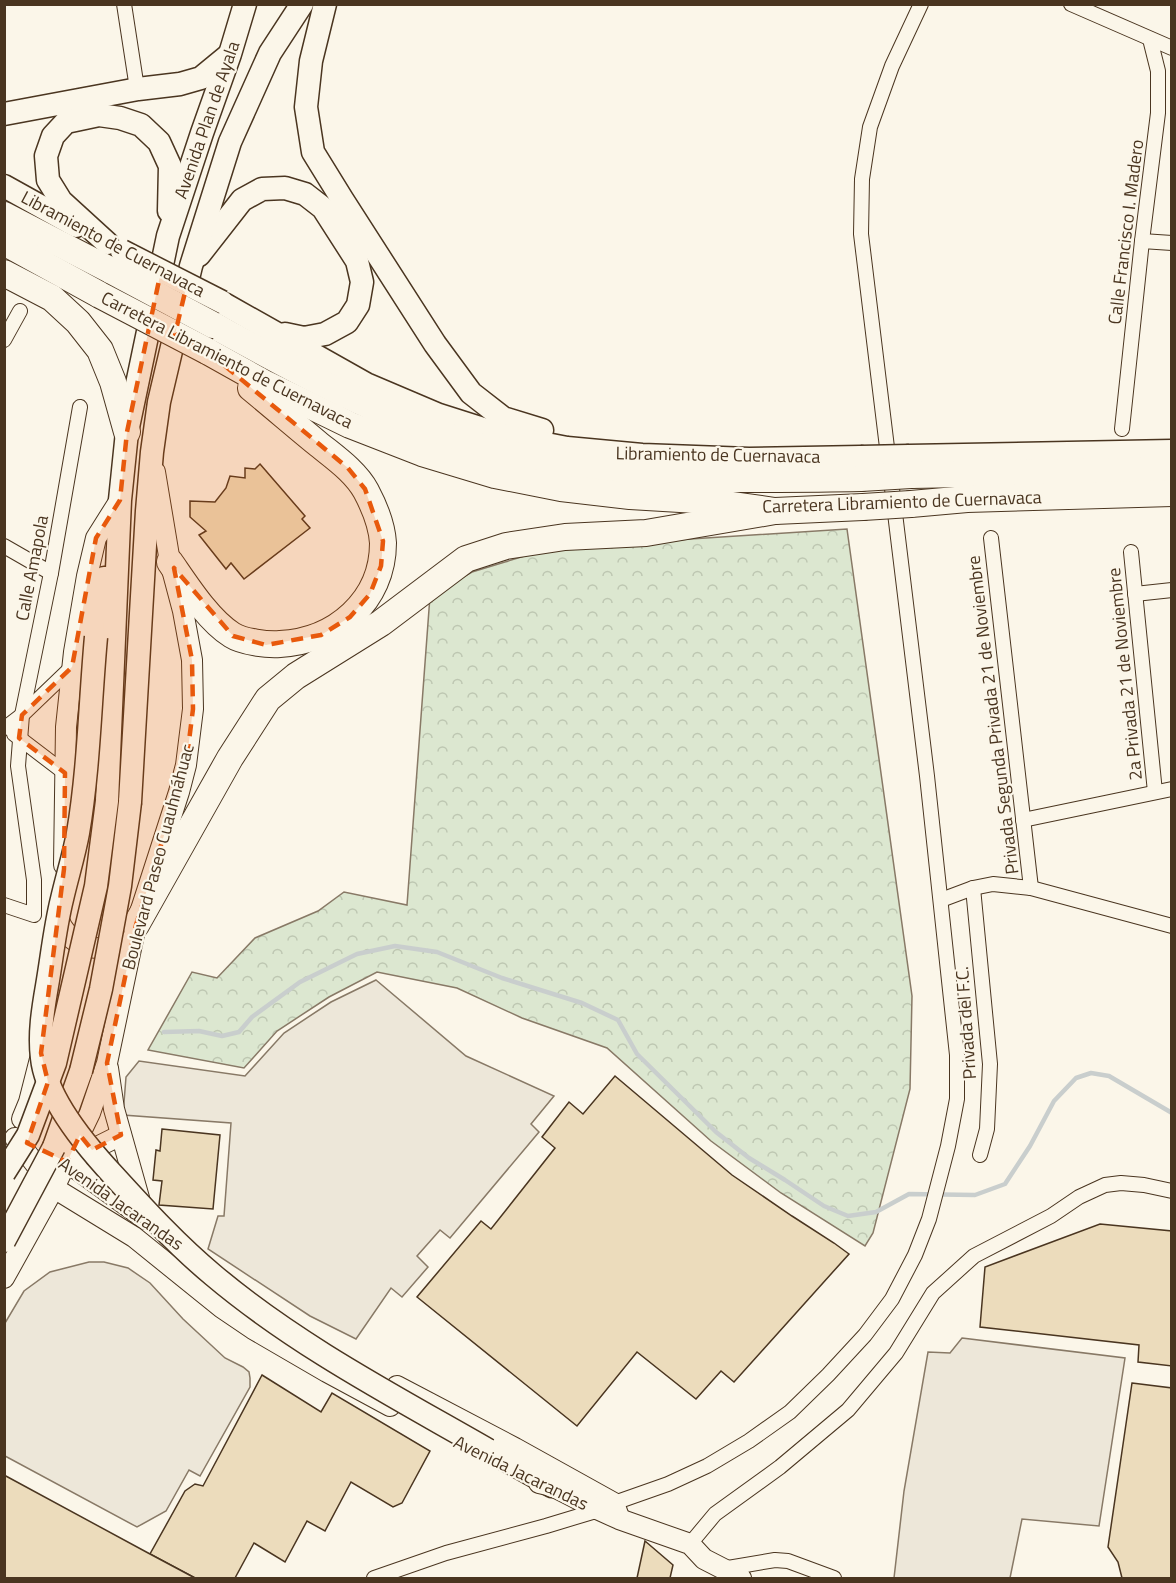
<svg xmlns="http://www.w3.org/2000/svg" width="1176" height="1583" font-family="'Titillium Web',sans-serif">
  <defs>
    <pattern id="forest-crowns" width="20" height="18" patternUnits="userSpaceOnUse" patternTransform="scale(1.5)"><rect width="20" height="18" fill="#dce7d0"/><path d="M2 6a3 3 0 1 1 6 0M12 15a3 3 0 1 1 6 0" fill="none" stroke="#bec7b2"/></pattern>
  </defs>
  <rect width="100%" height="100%" fill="#fbf6e9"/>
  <polygon fill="url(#forest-crowns)" stroke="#887966" stroke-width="1.5" points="847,529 912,996 910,1089 873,1233 865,1246 781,1193 711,1141 607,1048 522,1018 457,988 377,972 329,997 277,1031 244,1068 148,1050 192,972 217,978 255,938 318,911 344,892 407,905 430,596 472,572 551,548"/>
  <g fill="#ede7d9" stroke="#887966" stroke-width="1.5">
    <polygon points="376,980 466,1056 554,1096 531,1124 539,1132 450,1238 440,1230 417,1256 428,1267 402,1297 391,1288 356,1339 310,1316 208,1249 218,1216 224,1216 231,1123 123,1115 126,1077 139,1061 245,1076 284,1033 331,1002"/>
    <polygon points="89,1262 104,1262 128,1268 150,1283 183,1319 225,1358 243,1367 249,1372 250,1378 250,1387 200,1476 189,1470 166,1511 137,1527 5,1456 5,1323 24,1291 50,1272"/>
    <polygon points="962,1338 1125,1358 1099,1526 1022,1519 1010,1578 894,1578 904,1491 928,1352 950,1353"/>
  </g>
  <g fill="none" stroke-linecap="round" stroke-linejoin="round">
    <polyline stroke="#c9cecd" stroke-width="4.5" points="164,1032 199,1031 222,1036 239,1032 252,1017 300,982 357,954 395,946 437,952 502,978 582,1003 618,1020 637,1054 716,1132 749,1158 785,1180 824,1206 848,1216 876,1212 909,1194 975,1195 1005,1184 1030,1146 1054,1101 1076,1078 1091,1073 1109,1076 1172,1113"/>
  </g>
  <g fill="#ecdcbc" stroke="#4a3520" stroke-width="1.5">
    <polygon points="260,464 305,516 302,519 310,528 244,579 231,563 226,569 199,535 206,531 190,517 190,501 215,502 226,488 230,476 245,478 245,468 255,469"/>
    <polygon points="615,1076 732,1175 792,1216 834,1243 849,1254 734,1382 721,1371 696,1399 637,1352 577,1426 417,1297 481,1221 491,1229 555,1148 542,1137 569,1102 583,1114"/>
    <polygon points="162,1129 220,1135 213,1209 159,1205 162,1181 153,1180 156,1150 160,1151"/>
    <polygon points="1100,1224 1172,1231 1172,1366 1138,1362 1139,1345 980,1327 985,1267"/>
    <polygon points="262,1375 321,1412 332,1393 430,1451 402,1503 393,1507 351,1482 325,1531 307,1521 285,1562 254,1543 235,1578 195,1578 150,1554 185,1491 195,1484 203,1486"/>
    <polygon points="1132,1383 1172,1388 1172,1578 1122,1578 1118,1562 1108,1547"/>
    <polygon points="4,1475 150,1554 195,1578 4,1578"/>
    <polygon points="645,1541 673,1565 670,1578 637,1578"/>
  </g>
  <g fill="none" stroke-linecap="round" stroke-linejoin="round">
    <defs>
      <g id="street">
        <polyline points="124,4 136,82"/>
        <polyline points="1071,4 1172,48"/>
        <polyline points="1142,241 1172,243"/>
        <polyline points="4,340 20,311"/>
        <polyline points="1122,429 1142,241 1158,113 1158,71 1150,39"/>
        <polyline points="991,538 1031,888"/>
        <polyline points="4,546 51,573"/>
        <polyline points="1131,552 1155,792"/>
        <polyline points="1135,594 1172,590"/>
        <polyline points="5,728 22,715 72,667"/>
        <polyline points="14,734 65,773"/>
        <polyline points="1023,820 1172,789"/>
        <polyline points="973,888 990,1064 987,1129 980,1155"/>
        <polyline points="941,900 973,888 993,884 1031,888 1172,926"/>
        <polyline points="4,905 34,915 34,880 18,766 22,715 51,573 80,407"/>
        <polyline points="690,1544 715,1514 780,1467 848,1410 896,1353 933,1293 974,1256 1051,1216 1079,1197 1105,1185 1121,1183 1144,1185 1172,1191"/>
        <polyline points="722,1569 775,1560 788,1561 834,1578"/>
        <polyline points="374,1578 446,1553 546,1526 599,1510 614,1503 668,1484 707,1466 749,1441 790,1412 828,1375 865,1335 892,1299 915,1255 929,1219 948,1146 957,1099 957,1055 927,776 861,234 862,179 870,127 892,66 921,4"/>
      </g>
      <g id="secondary">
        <polyline points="64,865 66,727 74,652 87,576 96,538 120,500"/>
        <path d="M 58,918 C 68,945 95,956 121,942"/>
        <polyline points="108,1068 114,1109 141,1205"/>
        <polyline points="22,1119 29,1102 41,1055"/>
        <polyline points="15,1138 54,1188 134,1237 222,1308 253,1329 327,1372 390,1406"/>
        <polyline points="56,1157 67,1162 145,1219"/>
        <polyline points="77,1157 121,1135"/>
        <polyline points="4,1278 54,1188 90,1113 107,1063 136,925 179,792 186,765 193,709 192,660 183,611 170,562 155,472"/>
        <polyline points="397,1386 515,1448 614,1503 619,1517"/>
        <polyline points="539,1483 552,1486 599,1510 619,1519 690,1544 704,1559 741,1578"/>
      </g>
      <g id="primary">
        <polyline points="325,4 311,61 306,107 313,152 342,199 435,344 471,393 503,418 542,430"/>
        <polyline points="4,114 138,89 180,84 201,78 229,55"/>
        <polyline points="4,186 76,226"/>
        <polyline points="107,243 61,201 48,180 46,156 53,136 66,122 99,115 120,118 141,125 159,142 170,166 169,211"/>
        <polyline points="199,255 242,200 262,189 285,188 305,194 323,208 357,261 362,282 358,305 347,322 325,334 304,338 285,334"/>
        <polyline points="224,304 366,384 439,415 505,436 567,448 642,455 749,459 861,457"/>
        <polyline points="909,456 1172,451"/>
        <polyline points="96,637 104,578"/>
        <polyline points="107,801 120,500 127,432 168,236 202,133 230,54 245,4"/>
        <polyline points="130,802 147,511 152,452 159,402 191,266 230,142 270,53 302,4"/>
        <polyline points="54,1147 81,1071"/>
        <polyline points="488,1450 552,1486"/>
      </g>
      <g id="highway">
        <polyline points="4,215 112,271"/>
        <polyline points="4,242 100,295"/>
        <polyline points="4,273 52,298 78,322 100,350 113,382 127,432"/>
        <path d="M 213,325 C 286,365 359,406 438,433 C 502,455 571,468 638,475 C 667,479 696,479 725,479 C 770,479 815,479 861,478"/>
        <polyline points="207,351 266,384 350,425 422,453 495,475 561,488 630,496 697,500 775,511 863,507"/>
        <polyline points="911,475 1172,470"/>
        <polyline points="911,504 967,499 1172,493"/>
        <path d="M 170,562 C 186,585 208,620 232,635 C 243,642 268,645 280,644 C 336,641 383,601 383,543 C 382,526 374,506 366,491 C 355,471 334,457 317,443 C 295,425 273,406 251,388"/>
        <polyline points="136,925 230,758 268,699 296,676 381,623 466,559 506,546 565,537 646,533 775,511"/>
      </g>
    </defs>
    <use href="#street" stroke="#4a3520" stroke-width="16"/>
    <use href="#secondary" stroke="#4a3520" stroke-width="22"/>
    <use href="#primary" stroke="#4a3520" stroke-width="25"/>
    <use href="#highway" stroke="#4a3520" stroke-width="28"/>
    <use href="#street" stroke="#fbf6e9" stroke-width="14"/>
    <use href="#secondary" stroke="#fbf6e9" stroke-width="20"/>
    <use href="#primary" stroke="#fbf6e9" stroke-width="22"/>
    <use href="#highway" stroke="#fbf6e9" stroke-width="26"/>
    <defs>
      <g id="primary-bridge">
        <polyline points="122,251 222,302"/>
        <polyline points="861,457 909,456"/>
        <path d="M 96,637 C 90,702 89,768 78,833 C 74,855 67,877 62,899 C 55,927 52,957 47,986 C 43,1009 39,1034 42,1058 C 46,1098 87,1147 114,1176 C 145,1210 177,1245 213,1275 C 296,1345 394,1396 488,1450"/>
        <polyline points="81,1071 101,989 120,886 130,802"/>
        <polyline points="4,1173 28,1135 55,1063 96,886 107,801"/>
        <polyline points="4,1241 54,1147"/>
      </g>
      <g id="highway-bridge">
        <polyline points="112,271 213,325"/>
        <polyline points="100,295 207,351"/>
        <polyline points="861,478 911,475"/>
        <polyline points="863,507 911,504"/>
      </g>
    </defs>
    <use href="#primary-bridge" stroke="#4a3520" stroke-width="25" stroke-linecap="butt"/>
    <use href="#highway-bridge" stroke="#4a3520" stroke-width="28" stroke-linecap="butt"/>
    <use href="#primary-bridge" stroke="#fbf6e9" stroke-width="22"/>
    <use href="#highway-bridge" stroke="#fbf6e9" stroke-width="26"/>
  </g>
  <path fill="#e8590c" fill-opacity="0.2" stroke="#e8590c" stroke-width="4.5" stroke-dasharray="12 8" stroke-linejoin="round" d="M 161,271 L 187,284 L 175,334 L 207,351 L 348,468 L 365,489 L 383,541 L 381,566 L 370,594 L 350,617 L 321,635 L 266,645 L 233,636 L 174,568 L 192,660 L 193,709 L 186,765 L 136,925 L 107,1063 L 121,1135 L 92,1150 L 80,1135 L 67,1162 L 27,1143 L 48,1082 L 41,1053 L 64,869 L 65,773 L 19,738 L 22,715 L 72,667 L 96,538 L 120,500 L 127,432 Z"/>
  <g text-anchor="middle" stroke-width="4.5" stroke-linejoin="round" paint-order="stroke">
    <g font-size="18" fill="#4a3520" stroke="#fbf6e9">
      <text transform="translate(207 120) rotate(-71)" y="6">Avenida Plan de Ayala</text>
      <text transform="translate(1126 232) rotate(-83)" y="6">Calle Francisco I. Madero</text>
      <text transform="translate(113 244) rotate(28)" y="6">Libramiento de Cuernavaca</text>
      <text transform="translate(227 360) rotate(27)" y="6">Carretera Libramiento de Cuernavaca</text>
      <text transform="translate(718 455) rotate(1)" y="6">Libramiento de Cuernavaca</text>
      <text transform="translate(902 502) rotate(-2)" y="6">Carretera Libramiento de Cuernavaca</text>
      <text transform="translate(32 568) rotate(-79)" y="6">Calle Amapola</text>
      <text transform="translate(1125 674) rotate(-96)" y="6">2a Privada 21 de Noviembre</text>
      <text transform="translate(993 715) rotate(-97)" y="6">Privada Segunda Privada 21 de Noviembre</text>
      <text transform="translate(158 857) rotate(-75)" y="6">Boulevard Paseo Cuauhnáhuac</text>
      <text transform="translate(966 1023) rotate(-94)" y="6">Privada del F.C.</text>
      <text transform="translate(121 1204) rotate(35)" y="6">Avenida Jacarandas</text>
      <text transform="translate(521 1473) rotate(26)" y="6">Avenida Jacarandas</text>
    </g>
  </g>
  <rect width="1176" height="1583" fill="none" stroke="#4a3520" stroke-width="12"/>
</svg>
